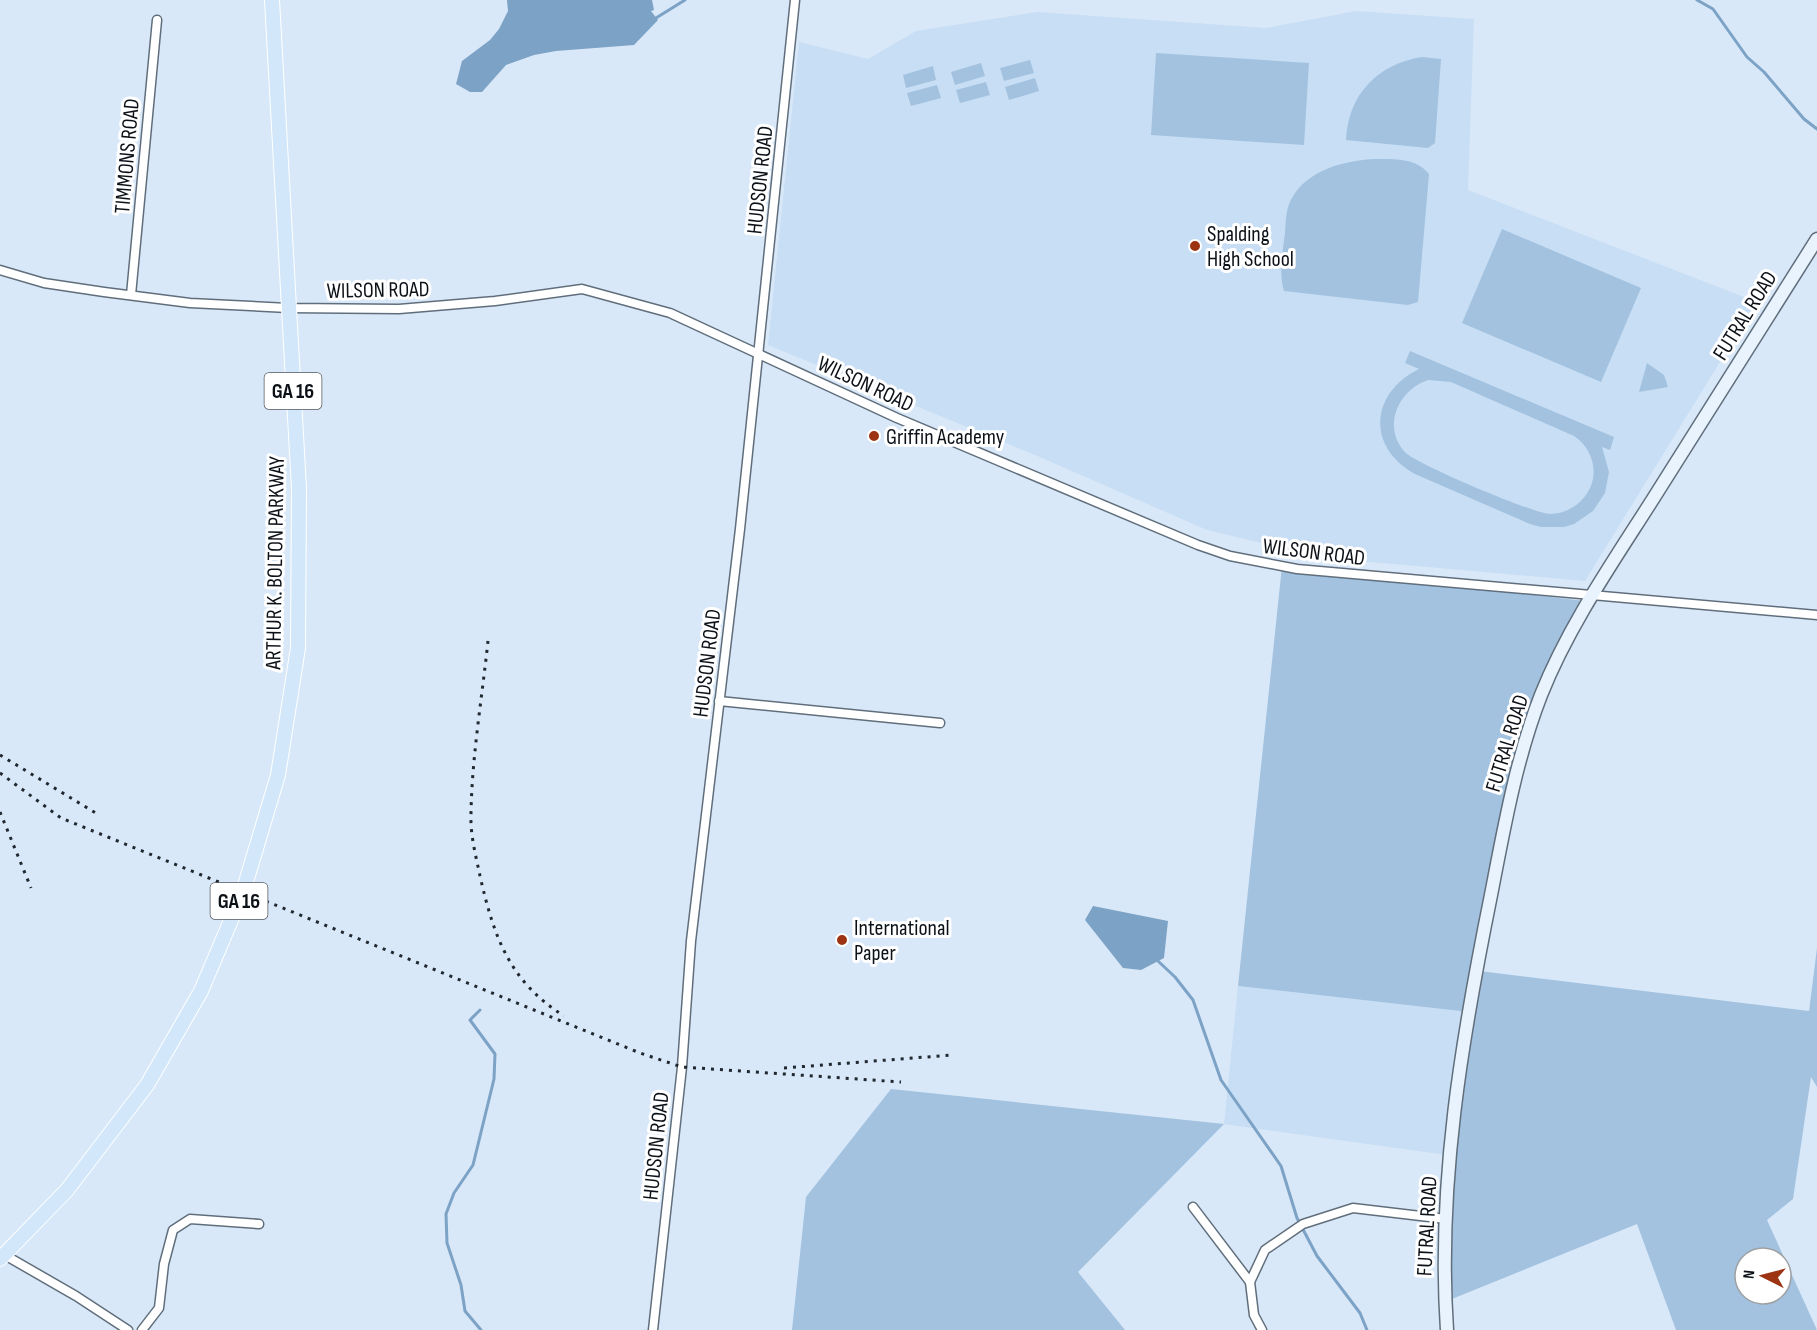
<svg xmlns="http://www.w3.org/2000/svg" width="1817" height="1330" font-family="'Sofia Sans Condensed',sans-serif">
  <rect width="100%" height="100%" fill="#d8e8f8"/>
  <g fill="#c8def4">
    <polygon points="1356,11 1474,19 1468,190 1757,302 1585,581 1325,558 1207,530 1042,458 768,345 799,42 868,59 916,31 1037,12 1266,28"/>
    <polygon points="1238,986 1469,1012 1454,1156 1224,1124"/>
  </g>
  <g fill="#a2c2e0" fill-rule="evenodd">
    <polygon points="1156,53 1309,63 1304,145 1151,135"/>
    <path d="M 1422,57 L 1441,59 L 1435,143 L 1428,148 L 1346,140 C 1348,94 1378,64 1422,57 Z"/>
    <polygon points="1030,60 1034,73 1004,81 1000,68"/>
    <polygon points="981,63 985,76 955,85 951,72"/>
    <polygon points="933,66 936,80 906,88 903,75"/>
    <polygon points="1035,78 1039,91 1009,100 1005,87"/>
    <polygon points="986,82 990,95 960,103 956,90"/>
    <polygon points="937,85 941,98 911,106 907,93"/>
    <path d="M 1373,159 C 1392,159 1416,157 1429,174 L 1418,302 L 1408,305 L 1284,291 C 1279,274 1282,258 1284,240 C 1286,230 1285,217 1288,207 C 1300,172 1341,161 1373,159 Z"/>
    <polygon points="1502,229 1641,288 1601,382 1462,323"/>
    <path d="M 1410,351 L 1614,437 L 1610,450 L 1602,447 L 1609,472 L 1605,493 L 1593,511 L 1574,524 L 1564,527 L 1541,527 L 1530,524 L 1415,474 C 1366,447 1370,393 1419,369 L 1405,363 ZM 1428,380 L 1451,382 L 1574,436 C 1588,445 1596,462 1593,479 C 1589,499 1570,514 1550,514 C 1532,513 1419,465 1406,453 C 1381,428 1398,390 1428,380 Z"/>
    <polygon points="1647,363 1664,375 1668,387 1639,392"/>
    <path d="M 1282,566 L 1585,601 L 1535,702 L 1471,970 L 1809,1011 L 1817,948 L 1817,1087 L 1811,1077 L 1793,1199 L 1767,1220 L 1817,1330 L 1676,1330 L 1637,1224 L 1447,1301 L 1443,1285 L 1469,1012 L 1238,986 ZM 1745,1258 L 1781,1258 L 1781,1294 L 1745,1294 Z"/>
    <polygon points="891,1089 1224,1124 1078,1272 1125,1330 792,1330 806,1197"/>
  </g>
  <g fill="#7ca2c6">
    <polygon points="507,0 652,0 654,10 651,11 658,20 634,45 556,51 534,55 506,65 482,92 470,92 456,84 462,61 490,40 499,29 508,11"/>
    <polygon points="1093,906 1168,921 1164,958 1141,970 1123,968 1085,920"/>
  </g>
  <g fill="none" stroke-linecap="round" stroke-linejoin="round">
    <g stroke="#7ca2c6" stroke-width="3">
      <polyline points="1697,0 1713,9 1747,57 1764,72 1804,119 1817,129"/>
      <polyline points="656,18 685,0"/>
      <polyline points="1158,961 1175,977 1193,1000 1221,1080 1281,1166 1297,1218 1317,1256 1360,1313 1367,1330"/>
      <polyline points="480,1010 470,1020 495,1054 494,1079 473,1165 454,1193 446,1214 447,1243 461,1285 465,1311 481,1330"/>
    </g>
    <defs>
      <g id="street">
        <polyline points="0,270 44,283 104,292 190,303 288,308 399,309 495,301 582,289 670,313 897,418 1198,545 1230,556 1297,569 1817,615"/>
        <polyline points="131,295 157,20"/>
        <polyline points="719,701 940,723"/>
        <polyline points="1193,1207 1250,1282"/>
        <polyline points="3,1254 76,1296 128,1330"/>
        <polyline points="142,1330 159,1308 164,1264 173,1230 190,1219 259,1224"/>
        <polyline points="653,1330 682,1067 691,941 740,529 795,0"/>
        <polyline points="1262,1330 1254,1315 1250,1282 1265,1250 1303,1224 1353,1208 1446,1219"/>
      </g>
      <path id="secondary" d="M 1447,1330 C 1437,1184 1462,1038 1491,895 C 1504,828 1516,759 1541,695 C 1569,625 1613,562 1653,499 C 1708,412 1762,326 1817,239"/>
      <polyline id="primary" points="0,1259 67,1190 147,1085 201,991 243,892 278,775 298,648 299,489 272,0"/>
    </defs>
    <use href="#street" stroke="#606e7c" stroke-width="11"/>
    <use href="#secondary" stroke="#606e7c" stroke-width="15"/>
    <use href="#primary" stroke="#fff" stroke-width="16"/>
    <use href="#street" stroke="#fff" stroke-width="8"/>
    <use href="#secondary" stroke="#e8f3fd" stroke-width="12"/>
    <use href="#primary" stroke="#d2e7fa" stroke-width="14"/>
    <g stroke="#20272e" stroke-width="3" stroke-dasharray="3 6" stroke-linecap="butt">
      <path d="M 488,641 C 482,698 472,756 471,813 C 470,835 476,856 480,876 C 494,937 509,981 564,1016"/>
      <polyline points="0,755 99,815"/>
      <polyline points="0,773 61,818 640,1053 682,1067 901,1082"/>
      <polyline points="0,812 31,888"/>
      <polyline points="784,1068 952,1055"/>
    </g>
  </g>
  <g fill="#9c3414" stroke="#fff" stroke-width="2">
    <circle cx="1195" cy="246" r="6"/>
    <circle cx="874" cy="436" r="6"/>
    <circle cx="842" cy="940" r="6"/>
  </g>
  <g text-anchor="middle" stroke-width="6" stroke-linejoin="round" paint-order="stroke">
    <g fill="#fff" stroke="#55585d" stroke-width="1.5">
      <rect x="264.5" y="373" width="57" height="36" rx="4.5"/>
      <rect x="210.5" y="883" width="57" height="36" rx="4.5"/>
    </g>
    <g font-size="21" font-weight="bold" fill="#0c1117">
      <text x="293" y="398">GA 16</text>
      <text x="239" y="908">GA 16</text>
    </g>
    <g font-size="22" fill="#0c1117" stroke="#fff">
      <text transform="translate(126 156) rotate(-85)" y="8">TIMMONS ROAD</text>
      <text transform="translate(759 180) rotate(-84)" y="8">HUDSON ROAD</text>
      <text transform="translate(378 289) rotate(-1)" y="8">WILSON ROAD</text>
      <text transform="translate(1744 315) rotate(-58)" y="8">FUTRAL ROAD</text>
      <text transform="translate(866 383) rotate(25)" y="8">WILSON ROAD</text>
      <text transform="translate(1314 551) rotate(7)" y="8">WILSON ROAD</text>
      <text transform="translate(274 563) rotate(-89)" y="8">ARTHUR K. BOLTON PARKWAY</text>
      <text transform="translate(706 663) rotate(-83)" y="8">HUDSON ROAD</text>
      <text transform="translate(1506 743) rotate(-73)" y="8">FUTRAL ROAD</text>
      <text transform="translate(655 1146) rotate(-84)" y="8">HUDSON ROAD</text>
      <text transform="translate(1426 1226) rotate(-87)" y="8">FUTRAL ROAD</text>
    </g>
    <g font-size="22" fill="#0c1117" stroke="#fff" text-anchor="start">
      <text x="1207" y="241">Spalding<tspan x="1207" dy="25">High School</tspan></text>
      <text x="886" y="444">Griffin Academy</text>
      <text x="854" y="935">International<tspan x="854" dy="25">Paper</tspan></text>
    </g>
  </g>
  <g transform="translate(1763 1276) rotate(276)"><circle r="28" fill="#ffffff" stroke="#9ea0a2" stroke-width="1.5"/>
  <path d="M0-4.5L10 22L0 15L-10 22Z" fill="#9c3414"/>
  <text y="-9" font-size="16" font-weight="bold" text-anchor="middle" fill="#0c1117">N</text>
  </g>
</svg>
